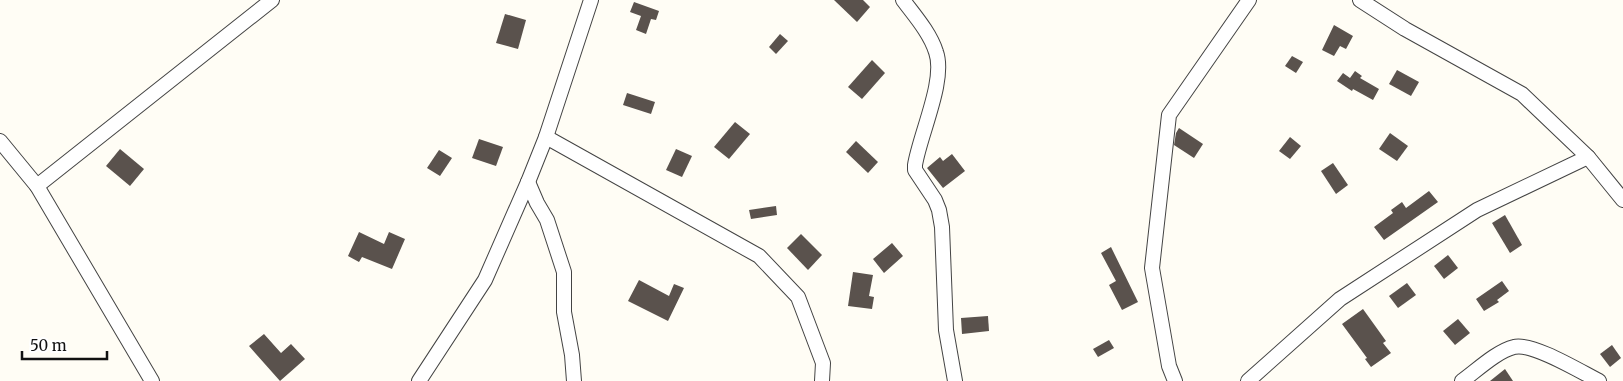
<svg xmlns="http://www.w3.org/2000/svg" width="1623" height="381" font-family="Merriweather,serif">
  <rect width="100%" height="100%" fill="#fffdf5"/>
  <g fill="#5a524d">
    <polygon points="834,0 863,0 870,7 857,22"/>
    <polygon points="634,2 659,11 656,20 651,19 646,34 636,30 641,16 630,12"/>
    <polygon points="505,14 526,20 518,49 496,43"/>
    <polygon points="1334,25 1353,36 1346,49 1340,46 1334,56 1322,50"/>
    <polygon points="780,34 788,41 776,54 769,47"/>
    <polygon points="1292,56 1303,62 1296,73 1285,66"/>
    <polygon points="872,60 885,73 862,99 848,87"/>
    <polygon points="1397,70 1419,82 1411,96 1389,84"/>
    <polygon points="1355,71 1362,76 1360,78 1379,89 1373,100 1353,89 1352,91 1337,81 1343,73 1350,78"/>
    <polygon points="627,93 655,102 651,114 623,105"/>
    <polygon points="735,122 750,134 729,159 714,147"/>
    <polygon points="1179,128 1203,144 1194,158 1174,145 1176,133"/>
    <polygon points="1390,133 1408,146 1397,161 1379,149"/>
    <polygon points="1290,137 1301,146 1290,159 1279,151"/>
    <polygon points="479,139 503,147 496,166 472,158"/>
    <polygon points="856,141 878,162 868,173 846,152"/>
    <polygon points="120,149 144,169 130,186 106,166"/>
    <polygon points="676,149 692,156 682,177 666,170"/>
    <polygon points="439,150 452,158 440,176 427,168"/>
    <polygon points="952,154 965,171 943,188 927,168 940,157 943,161"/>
    <polygon points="1333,163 1348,185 1336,194 1321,171"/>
    <polygon points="1429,191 1438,202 1384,240 1374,227 1393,213 1391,210 1402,202 1406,208"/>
    <polygon points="776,206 777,215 751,219 749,210"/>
    <polygon points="1505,215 1522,245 1510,253 1492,223"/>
    <polygon points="359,232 384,244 389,232 405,239 392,269 362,257 359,262 348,256"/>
    <polygon points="801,234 822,255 808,270 787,248"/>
    <polygon points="892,243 903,256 884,273 873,259"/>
    <polygon points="1111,247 1138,302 1122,310 1109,285 1116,281 1101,253"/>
    <polygon points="1448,255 1458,268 1444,279 1434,266"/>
    <polygon points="853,272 873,275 869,296 874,297 872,309 848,306"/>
    <polygon points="639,280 669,296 674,284 684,288 668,321 628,301"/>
    <polygon points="1502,281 1509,291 1497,300 1499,302 1484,311 1476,299"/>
    <polygon points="1407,283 1416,295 1398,308 1389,296"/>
    <polygon points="1363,309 1386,341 1383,343 1391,353 1371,367 1365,359 1367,358 1342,324"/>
    <polygon points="988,316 989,331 962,334 961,318"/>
    <polygon points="1458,319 1470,333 1455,345 1443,331"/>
    <polygon points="264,334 281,353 291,344 305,359 280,381 249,346"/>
    <polygon points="1109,340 1114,348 1098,357 1093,349"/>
    <polygon points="1612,345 1621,358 1610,367 1600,354"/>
    <polygon points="1505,369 1513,381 1490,381"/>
  </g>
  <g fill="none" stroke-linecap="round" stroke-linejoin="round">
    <defs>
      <g id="street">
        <path d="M 903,0 C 915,16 930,33 936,52 C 946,80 920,134 915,165 L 915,170 L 935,200 L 939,210 L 942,227 L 946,330 L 955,381"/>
        <polyline points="1360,0 1405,29 1522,94 1588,157 1623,200"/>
        <polyline points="546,137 759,256 798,297 823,363 822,381"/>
        <polyline points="0,141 37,186 152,381"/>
        <polyline points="528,182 537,203 547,220 564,272 564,312 572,355 574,381"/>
        <polyline points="37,186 272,0"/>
        <polyline points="419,381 485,280 528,182 546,137 591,0"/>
        <polyline points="1175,381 1169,366 1152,268 1169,115 1249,0"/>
        <polyline points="1248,381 1340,299 1477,210 1588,157"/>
        <path d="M 1462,381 C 1476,371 1497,351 1514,347 C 1532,342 1581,372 1599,381"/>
      </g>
    </defs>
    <use href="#street" stroke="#444" stroke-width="16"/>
    <use href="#street" stroke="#fff" stroke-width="14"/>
  </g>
  <path d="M22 351v8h85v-8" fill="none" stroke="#111111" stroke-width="2.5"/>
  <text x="30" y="351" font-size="15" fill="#111111" stroke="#ffffff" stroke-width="4" paint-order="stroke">50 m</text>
</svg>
